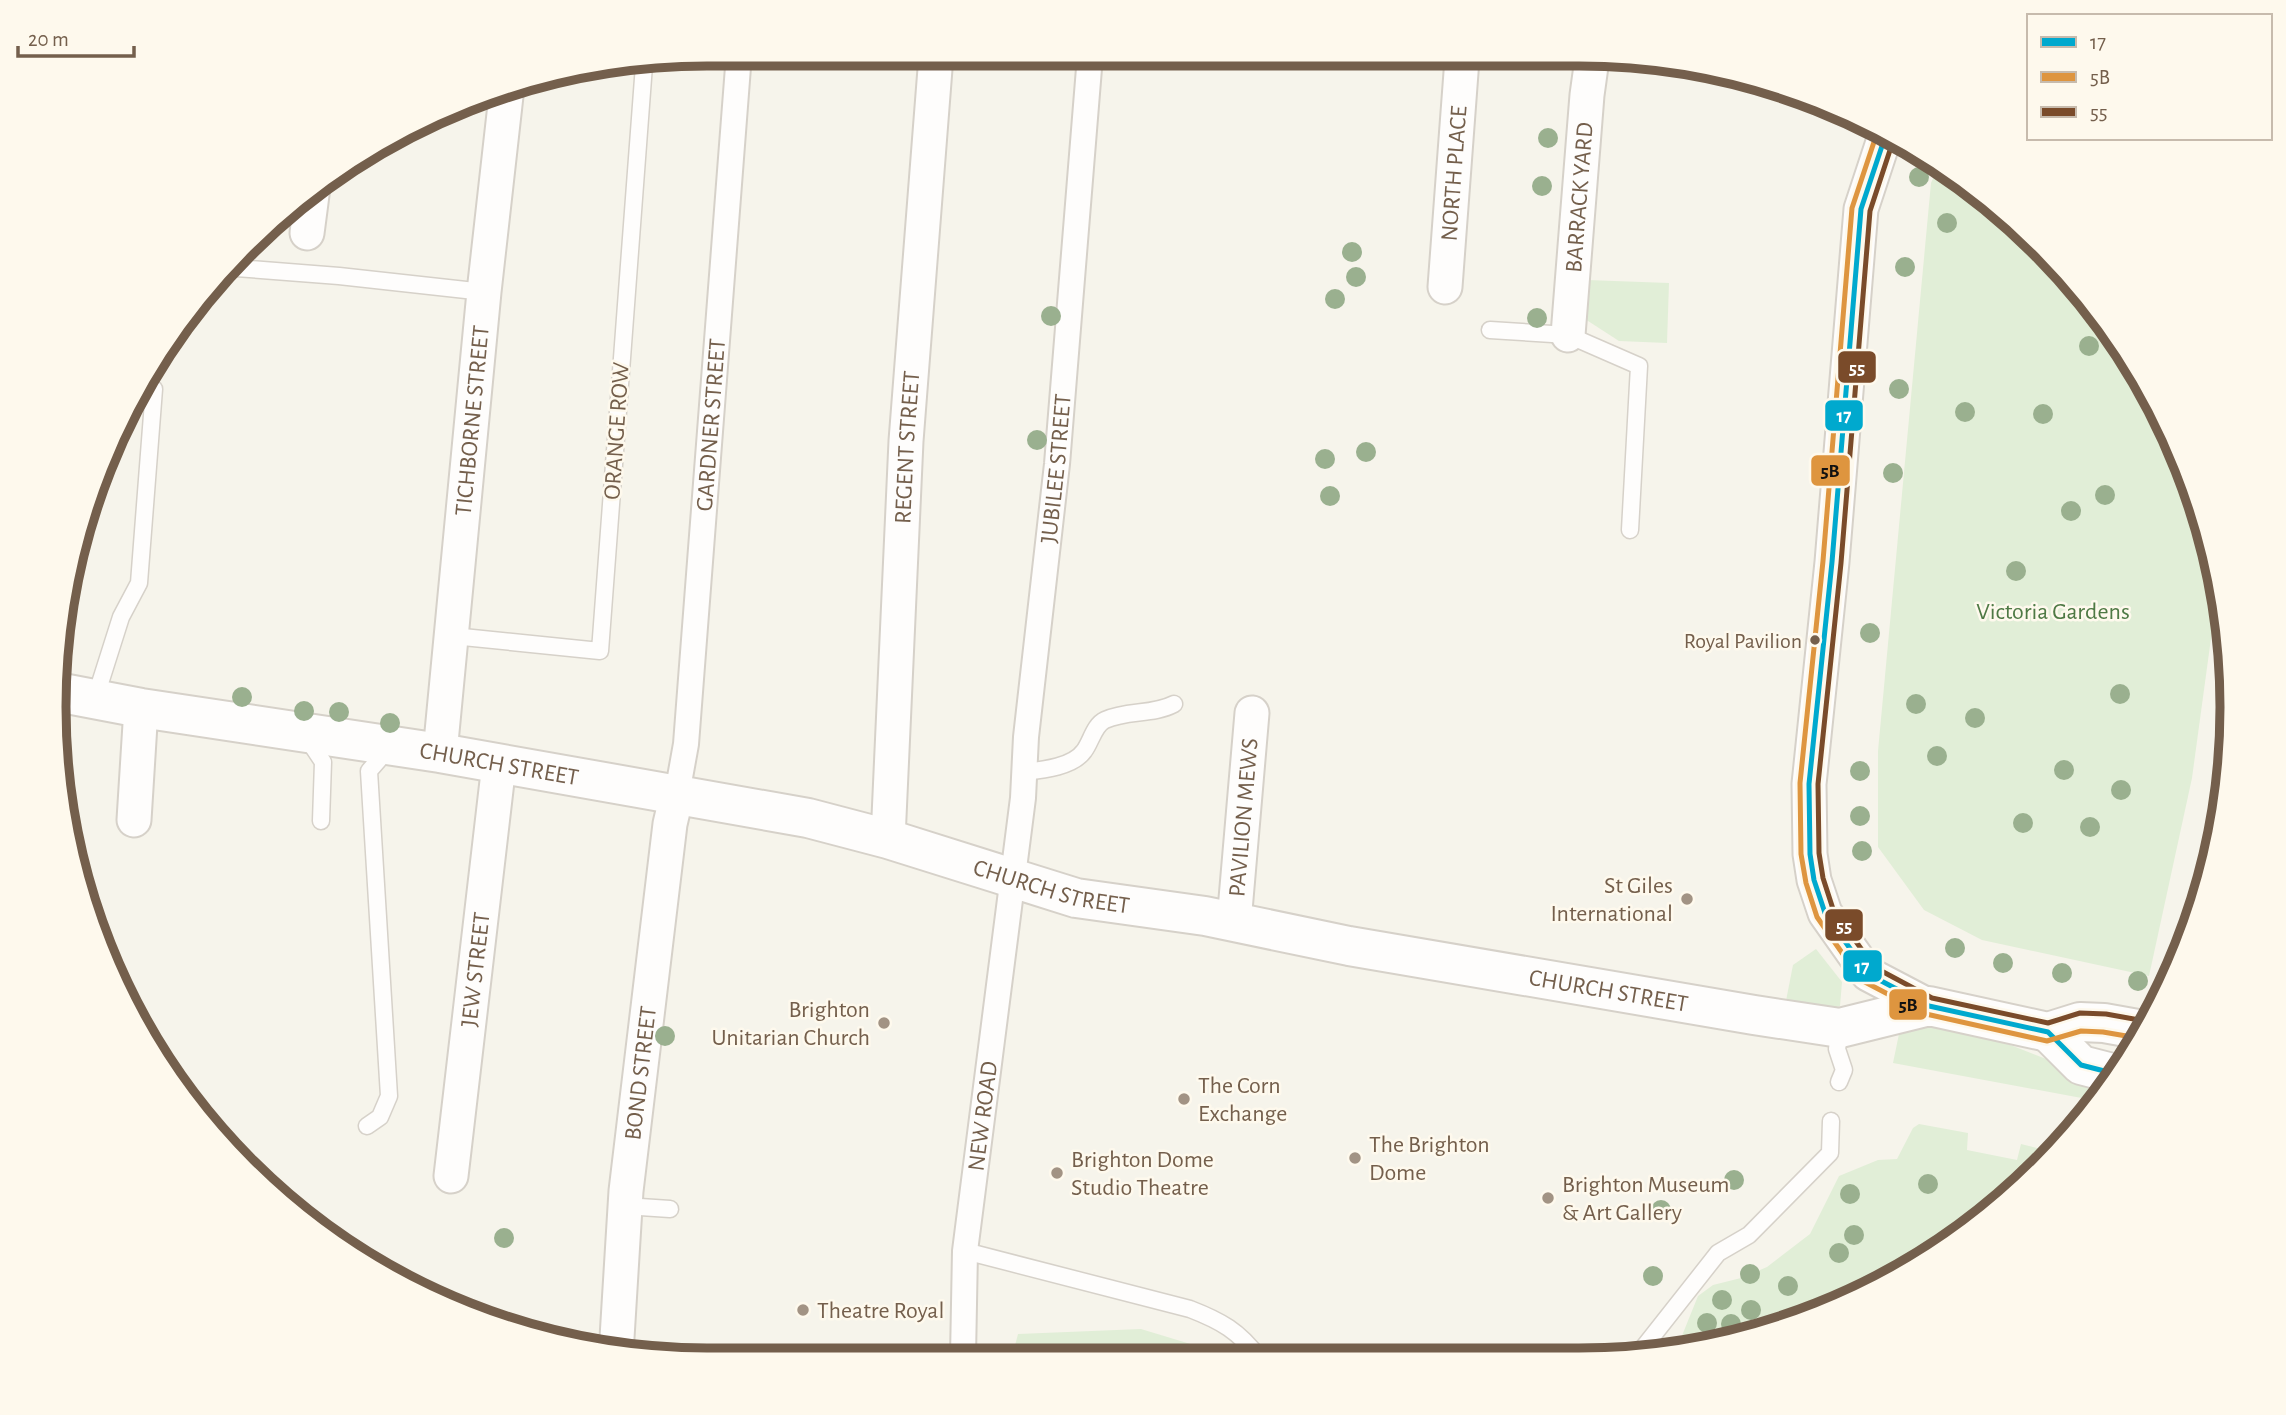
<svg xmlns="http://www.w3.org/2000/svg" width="2286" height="1415" font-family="'Alegreya Sans',sans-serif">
  <rect width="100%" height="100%" fill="#f6f4eb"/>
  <g fill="#e1eed7">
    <polygon points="1938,167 1976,189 2069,276 2144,381 2197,497 2218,587 2192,778 2149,976 1982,940 1924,910 1878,847 1878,751 1931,183"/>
    <polygon points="1587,280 1669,283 1667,343 1619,341 1585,319"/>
    <polygon points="1816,949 1842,982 1840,1006 1815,1014 1784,1011 1793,965"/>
    <polygon points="1955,1027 2013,1046 2090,1076 2087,1099 1893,1063 1900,1029"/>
    <polygon points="1919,1124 1968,1133 1967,1150 2017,1160 2021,1144 2053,1152 2010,1198 1905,1273 1788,1326 1677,1348 1698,1296 1713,1285 1741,1278 1767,1267 1810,1234 1839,1176 1878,1160 1897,1159 1913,1128"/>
    <polygon points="1141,1329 1197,1346 1206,1358 1012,1357 1018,1334"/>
  </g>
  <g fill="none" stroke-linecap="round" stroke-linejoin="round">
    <defs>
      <g id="service">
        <polyline points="236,268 339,276 484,292"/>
        <polyline points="1490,330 1568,335 1639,366 1630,530"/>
        <polyline points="453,636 600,651 644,65"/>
        <polyline points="95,699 121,617 139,583 154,389"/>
        <polyline points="307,738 323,762 321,821"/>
        <path d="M 1024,772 C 1042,770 1073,767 1084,751 C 1091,742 1094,725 1105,720 C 1127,710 1153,715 1174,704"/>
        <polyline points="1839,1082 1844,1070 1837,1049 1840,1028"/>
        <polyline points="367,1126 380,1117 389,1096 369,771 382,756 393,753"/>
        <polyline points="625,1206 670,1209"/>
        <path d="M 965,1251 L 1190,1309 C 1221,1321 1239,1331 1259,1358"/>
        <polyline points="1636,1357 1718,1253 1749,1235 1830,1153 1831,1121"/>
      </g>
      <g id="pedestrian">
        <path id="s1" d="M 677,794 L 686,744 L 739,54"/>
        <path id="s2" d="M 963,1357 L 965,1251 L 1023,798 L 1026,737 L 1057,464 L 1090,56"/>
      </g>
      <g id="minor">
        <polyline points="1885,136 1861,209 1832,562 1809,784 1810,854 1814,880 1825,913 1868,974 1929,1006"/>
        <polyline points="307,233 313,187"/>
        <path id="s3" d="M 1445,287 L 1462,59"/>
        <path id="s4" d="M 1568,335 L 1587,95 L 1592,59"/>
        <path id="s5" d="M 440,753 L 484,292 L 507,87"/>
        <polyline points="134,820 141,708"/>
        <path id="s6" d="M 888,839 L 906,441 L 936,56"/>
        <path id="s7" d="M 1234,922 L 1252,713"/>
        <path id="s8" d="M 451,1176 L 499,764"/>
        <path id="s9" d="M 616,1354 L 626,1191 L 670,824 L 677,794"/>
      </g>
      <g id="tertiary">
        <path id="s10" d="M 57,692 L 141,708 L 440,753 L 808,818 L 888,839 L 1076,898 L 1205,916 L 1349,946 L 1754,1015 L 1840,1028 L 1929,1006 L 2048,1032 L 2080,1022 L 2104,1023 L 2143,1030"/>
        <polyline points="2048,1032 2081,1065 2116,1074"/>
      </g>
    </defs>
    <use href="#service" stroke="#d6d1c9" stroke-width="19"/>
    <use href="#pedestrian" stroke="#d6d1c9" stroke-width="28"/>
    <use href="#minor" stroke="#d6d1c9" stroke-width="37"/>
    <use href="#tertiary" stroke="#d6d1c9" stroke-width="42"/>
    <use href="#service" stroke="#fefdfc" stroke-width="16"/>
    <use href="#pedestrian" stroke="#fefdfc" stroke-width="24"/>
    <use href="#minor" stroke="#fefdfc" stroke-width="33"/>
    <use href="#tertiary" stroke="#fefdfc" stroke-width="38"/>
    <defs>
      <polyline id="bus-1" points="1885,137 1861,209 1832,562 1809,784 1810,854 1814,880 1825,913 1868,974 1929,1006 2048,1032 2081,1065 2116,1074"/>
      <polyline id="bus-2" points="1877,133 1852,208 1823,561 1800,783 1801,854 1806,883 1817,917 1861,980 1926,1014 2047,1041 2081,1031 2103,1032 2138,1038"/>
      <polyline id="bus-3" points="1893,141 1870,211 1841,563 1818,784 1819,853 1823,878 1833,909 1874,967 1932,998 2048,1023 2080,1013 2106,1014 2145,1021"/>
    </defs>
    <use href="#bus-1" stroke="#fef9ed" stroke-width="10"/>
    <use href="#bus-2" stroke="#fef9ed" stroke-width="10"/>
    <use href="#bus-3" stroke="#fef9ed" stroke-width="10"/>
    <use href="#bus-1" stroke="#00a9ce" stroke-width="5"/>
    <use href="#bus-2" stroke="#de953f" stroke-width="5"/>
    <use href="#bus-3" stroke="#7a4b2a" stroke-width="5"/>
  </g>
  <g fill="#9ab08f">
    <circle cx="1548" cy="138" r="10"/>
    <circle cx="1919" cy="177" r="10"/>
    <circle cx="1542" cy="186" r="10"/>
    <circle cx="1947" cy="223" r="10"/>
    <circle cx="1352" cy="252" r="10"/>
    <circle cx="1905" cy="267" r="10"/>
    <circle cx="1356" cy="277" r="10"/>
    <circle cx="1335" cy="299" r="10"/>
    <circle cx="1051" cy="316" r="10"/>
    <circle cx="1537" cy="318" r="10"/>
    <circle cx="2089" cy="346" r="10"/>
    <circle cx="1899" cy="389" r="10"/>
    <circle cx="1965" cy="412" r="10"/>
    <circle cx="2043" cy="414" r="10"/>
    <circle cx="1037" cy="440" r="10"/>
    <circle cx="1366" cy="452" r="10"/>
    <circle cx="1325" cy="459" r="10"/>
    <circle cx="1893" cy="473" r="10"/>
    <circle cx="2105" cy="495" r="10"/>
    <circle cx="1330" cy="496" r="10"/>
    <circle cx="2071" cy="511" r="10"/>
    <circle cx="2016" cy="571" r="10"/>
    <circle cx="1870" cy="633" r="10"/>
    <circle cx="2120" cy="694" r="10"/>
    <circle cx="242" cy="697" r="10"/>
    <circle cx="1916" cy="704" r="10"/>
    <circle cx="304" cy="711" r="10"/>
    <circle cx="339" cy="712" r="10"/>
    <circle cx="1975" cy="718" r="10"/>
    <circle cx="390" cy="723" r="10"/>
    <circle cx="1937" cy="756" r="10"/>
    <circle cx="2064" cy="770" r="10"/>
    <circle cx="1860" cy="771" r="10"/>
    <circle cx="2121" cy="790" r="10"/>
    <circle cx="1860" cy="816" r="10"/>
    <circle cx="2023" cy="823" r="10"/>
    <circle cx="2090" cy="827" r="10"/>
    <circle cx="1862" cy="851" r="10"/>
    <circle cx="1955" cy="948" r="10"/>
    <circle cx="2003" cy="963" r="10"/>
    <circle cx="2062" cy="973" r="10"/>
    <circle cx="2138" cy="981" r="10"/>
    <circle cx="665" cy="1036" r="10"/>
    <circle cx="1734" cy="1180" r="10"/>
    <circle cx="1928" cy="1184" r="10"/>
    <circle cx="1850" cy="1194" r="10"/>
    <circle cx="1661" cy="1210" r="10"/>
    <circle cx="1854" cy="1235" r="10"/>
    <circle cx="504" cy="1238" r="10"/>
    <circle cx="1839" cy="1253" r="10"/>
    <circle cx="1750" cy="1274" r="10"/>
    <circle cx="1653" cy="1276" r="10"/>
    <circle cx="1788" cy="1286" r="10"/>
    <circle cx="1722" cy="1300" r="10"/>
    <circle cx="1751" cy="1310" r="10"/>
    <circle cx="1707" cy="1323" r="10"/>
    <circle cx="1731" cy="1324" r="10"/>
  </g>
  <circle fill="#745f4c" stroke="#fef9ed" stroke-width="2.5" cx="1815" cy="640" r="6"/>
  <g fill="#a29384" stroke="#fef9ed" stroke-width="2.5">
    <circle cx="1687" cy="899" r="7"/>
    <circle cx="884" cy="1023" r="7"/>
    <circle cx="1184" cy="1099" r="7"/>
    <circle cx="1355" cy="1158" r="7"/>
    <circle cx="1057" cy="1173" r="7"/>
    <circle cx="1548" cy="1198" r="7"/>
    <circle cx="803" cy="1310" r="7"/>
  </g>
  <g text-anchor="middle" stroke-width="5" stroke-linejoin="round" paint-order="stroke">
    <g font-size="22" fill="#745f4c" stroke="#fef9ed" text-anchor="end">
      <text x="1802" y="648">Royal Pavilion</text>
    </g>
    <g font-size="24" fill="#745f4c" stroke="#fef9ed">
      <text dy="8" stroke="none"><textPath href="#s3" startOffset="114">NORTH PLACE</textPath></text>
      <text dy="8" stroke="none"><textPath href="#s4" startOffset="138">BARRACK YARD</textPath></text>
      <text dy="8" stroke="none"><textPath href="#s5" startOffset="334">TICHBORNE STREET</textPath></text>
      <text dy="8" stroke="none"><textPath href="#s1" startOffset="371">GARDNER STREET</textPath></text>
      <text transform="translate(616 431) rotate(-86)" y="8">ORANGE ROW</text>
      <text dy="8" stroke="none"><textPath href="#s6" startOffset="392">REGENT STREET</textPath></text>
      <text dy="8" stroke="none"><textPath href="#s2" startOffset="894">JUBILEE STREET</textPath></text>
      <text dy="8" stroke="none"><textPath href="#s10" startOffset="448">CHURCH STREET</textPath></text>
      <text dy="8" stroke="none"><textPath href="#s7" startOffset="105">PAVILION MEWS</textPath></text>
      <text dy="8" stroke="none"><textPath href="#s10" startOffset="1015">CHURCH STREET</textPath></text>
      <text dy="8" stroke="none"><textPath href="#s8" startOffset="208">JEW STREET</textPath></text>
      <text dy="8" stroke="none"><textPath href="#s10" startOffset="1582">CHURCH STREET</textPath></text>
      <text dy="8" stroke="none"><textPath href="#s9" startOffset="282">BOND STREET</textPath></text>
      <text dy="8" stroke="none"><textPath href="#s2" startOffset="242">NEW ROAD</textPath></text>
    </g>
    <g font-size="24" fill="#4e7944" stroke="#fef9ed">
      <text x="2053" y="619">Victoria Gardens</text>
    </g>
    <g font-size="24" fill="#745f4c" stroke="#fef9ed" text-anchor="start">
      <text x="1673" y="893" text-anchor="end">St Giles<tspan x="1673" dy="28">International</tspan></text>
      <text x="870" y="1017" text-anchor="end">Brighton<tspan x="870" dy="28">Unitarian Church</tspan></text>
      <text x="1198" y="1093">The Corn<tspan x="1198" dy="28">Exchange</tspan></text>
      <text x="1369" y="1152">The Brighton<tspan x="1369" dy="28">Dome</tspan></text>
      <text x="1071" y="1167">Brighton Dome<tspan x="1071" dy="28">Studio Theatre</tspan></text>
      <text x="1562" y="1192">Brighton Museum<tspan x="1562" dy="28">&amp; Art Gallery</tspan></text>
      <text x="817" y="1318">Theatre Royal</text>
    </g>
  </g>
  <path d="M0 0H2286V1415H0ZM707 66H1579A641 641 0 0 1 2220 707V707A641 641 0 0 1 1579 1348H707A641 641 0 0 1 66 707V707A641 641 0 0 1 707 66Z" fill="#fef9ed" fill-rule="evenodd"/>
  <path fill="none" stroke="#745f4c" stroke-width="9" d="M707 66H1579A641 641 0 0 1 2220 707V707A641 641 0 0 1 1579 1348H707A641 641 0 0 1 66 707V707A641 641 0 0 1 707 66Z"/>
  <g stroke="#fef9ed" stroke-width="2.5">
    <rect x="1837" y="350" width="40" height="34" rx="7" fill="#7a4b2a"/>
    <rect x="1824" y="399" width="40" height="33" rx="7" fill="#00a9ce"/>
    <rect x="1810" y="454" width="41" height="33" rx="7" fill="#de953f"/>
    <rect x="1824" y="908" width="40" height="34" rx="7" fill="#7a4b2a"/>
    <rect x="1842" y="949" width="41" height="34" rx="7" fill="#00a9ce"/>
    <rect x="1888" y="988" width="40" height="33" rx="7" fill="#de953f"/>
  </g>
  <g font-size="19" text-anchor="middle" font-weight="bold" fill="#fff">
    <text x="1857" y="374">55</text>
    <text x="1844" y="422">17</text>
    <text x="1844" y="932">55</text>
    <text x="1862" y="973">17</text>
  </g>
  <g font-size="19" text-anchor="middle" font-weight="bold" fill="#111">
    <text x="1830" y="477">5B</text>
    <text x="1908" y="1011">5B</text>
  </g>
  <rect x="2027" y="14" width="245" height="126" fill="#fef9ed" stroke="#c7bbad" stroke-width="2"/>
  <rect x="2041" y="37" width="35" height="10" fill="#00a9ce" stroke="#c7bbad" stroke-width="2"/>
  <text x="2090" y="49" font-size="21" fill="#745f4c">17</text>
  <rect x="2041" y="72" width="35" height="10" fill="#de953f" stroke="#c7bbad" stroke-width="2"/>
  <text x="2090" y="84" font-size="21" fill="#745f4c">5B</text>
  <rect x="2041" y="107" width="35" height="10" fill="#7a4b2a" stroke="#c7bbad" stroke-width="2"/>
  <text x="2090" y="119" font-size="21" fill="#745f4c">55</text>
  <path d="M18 46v10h116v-10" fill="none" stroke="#745f4c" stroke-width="3.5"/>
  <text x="28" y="46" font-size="21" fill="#745f4c" stroke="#fef9ed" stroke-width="5" paint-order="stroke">20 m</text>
</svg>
